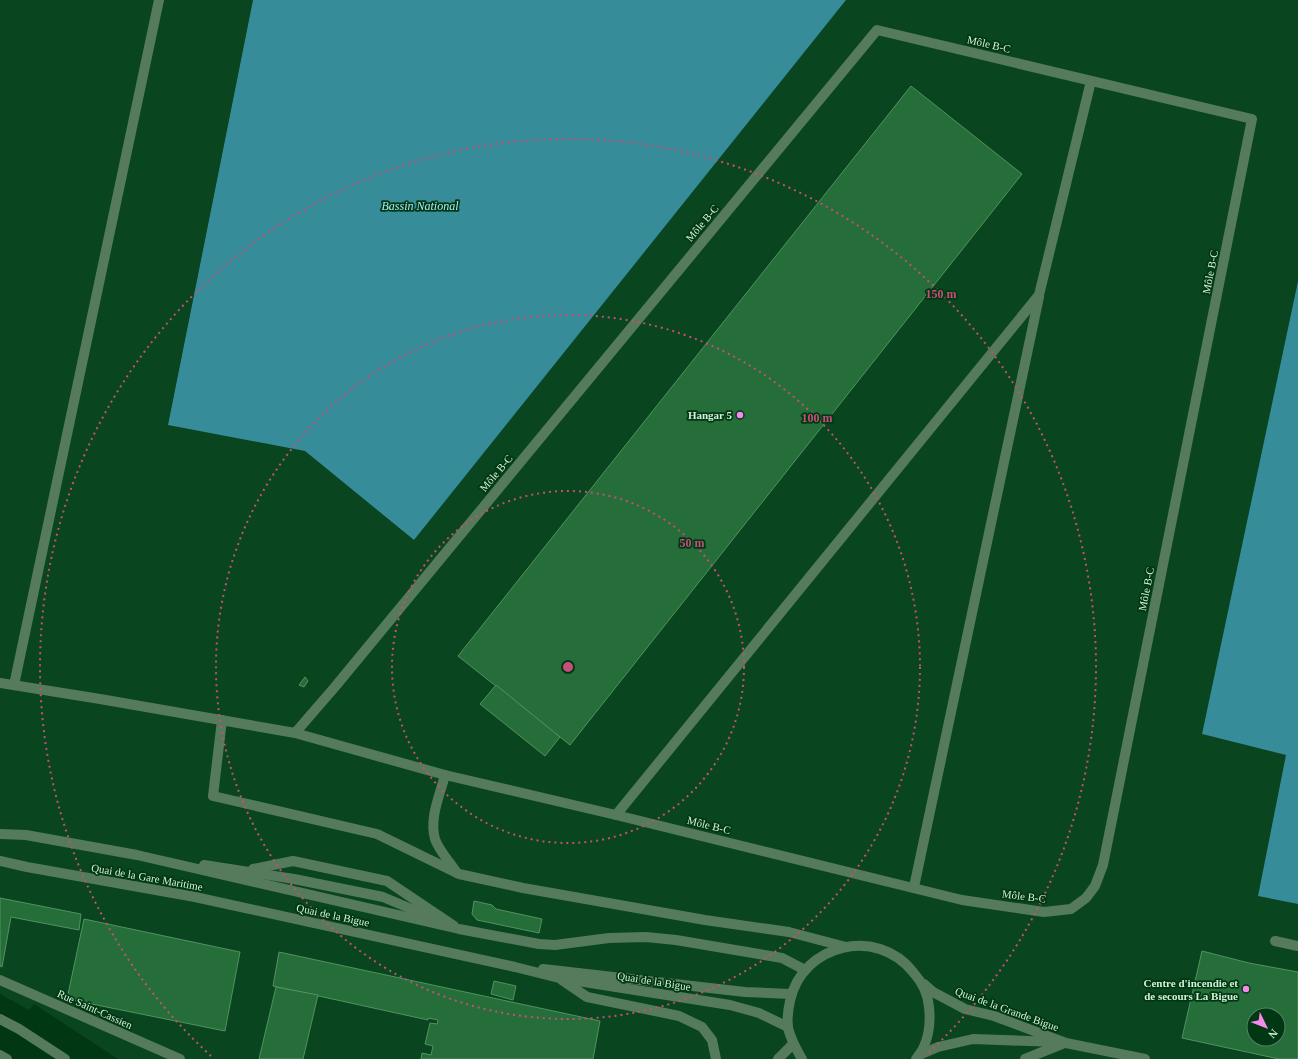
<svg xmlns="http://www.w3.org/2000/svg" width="1298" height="1059" font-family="Georgia,serif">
  <rect width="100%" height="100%" fill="#023714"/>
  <path fill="#09451e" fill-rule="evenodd" d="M 0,0 L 253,0 L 168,424 L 305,451 L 414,540 L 846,0 L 1298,0 L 1298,281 L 1202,734 L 1287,755 L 1258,896 L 1298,904 L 1298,1059 L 118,1059 L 34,1004 L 29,1010 L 0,994 ZM 1254,1015 L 1278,1015 L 1278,1039 L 1254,1039 Z"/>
  <g fill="#378c99">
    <polygon points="253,0 846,0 414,540 305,451 168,425"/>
    <polygon points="1298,281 1298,904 1258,896 1286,755 1202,734"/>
  </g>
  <g fill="#256e39" stroke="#529260" fill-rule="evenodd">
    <polygon points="911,86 1022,174 570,745 458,656"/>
    <polygon points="305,677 308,681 304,687 299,685"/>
    <polygon points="496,685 560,737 545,756 480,704"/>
    <polygon points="0,898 81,914 79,930 11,917 2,967 0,966"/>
    <polygon points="474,901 492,905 496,909 542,919 539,933 477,920 472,914"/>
    <polygon points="84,919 240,952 225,1031 67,999"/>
    <path d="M 1202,951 L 1249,963 L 1298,972 L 1298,1059 L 1279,1059 L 1182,1038 ZM 1254,1015 L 1278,1015 L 1278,1039 L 1254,1039 Z"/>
    <polygon points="279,952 600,1021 593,1059 421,1059 422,1053 431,1055 433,1046 425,1044 430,1023 437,1024 438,1020 428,1018 428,1020 273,986"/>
    <polygon points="494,981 516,986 513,1000 491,994"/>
    <polygon points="276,987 318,995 303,1059 259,1059"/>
  </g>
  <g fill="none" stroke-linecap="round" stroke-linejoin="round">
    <g stroke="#567a5c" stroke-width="10">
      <polyline points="0,683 100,699 295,733 445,775 616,815 962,900 1044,912 1071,909 1086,898 1095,886 1103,865 1252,119 877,30 334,688 295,733"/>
      <polyline points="14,685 159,0"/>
      <polyline points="222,720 213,796 377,834 459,874 523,888 705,920 789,932 846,947"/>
      <path d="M 445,775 C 440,795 429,818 435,839 C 439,851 450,862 457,873"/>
      <polyline points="616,815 1039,295 1091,81"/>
      <polyline points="0,834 26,835 137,855 459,929 539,944 555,945 609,938 646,937 676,940 782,958 805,970"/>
      <polyline points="0,861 27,867 195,897 515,967 559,978 730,1005 759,1013 788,1027"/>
      <polyline points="204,865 294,879 383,897 435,919"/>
      <polyline points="253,869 293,861 387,881 454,926"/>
      <polyline points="914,887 1039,297"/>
      <polyline points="1275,941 1298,946"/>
      <polyline points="543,969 745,992 791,994"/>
      <polyline points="0,980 180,1059"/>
      <polyline points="562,980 587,997 679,1016 702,1027 712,1040 716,1059"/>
      <polyline points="924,984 933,992 965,1009 994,1016 1066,1043 1145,1059"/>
      <polyline points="0,1019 19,1029 65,1059"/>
      <polyline points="0,1055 7,1059"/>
      <polyline points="919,1055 938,1047 973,1039 1056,1042"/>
      <polyline points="778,1059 793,1044"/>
      <path d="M 802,1059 C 796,1049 791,1040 788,1028 C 787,1020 788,1010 790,1001 C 802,944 877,926 913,972 C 922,982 928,994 929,1007 C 931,1025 928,1045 916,1059"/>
      <polyline points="1025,1059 1062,1044"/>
    </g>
  </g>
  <g fill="none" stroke="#c64e7a" stroke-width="2" stroke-dasharray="2 4">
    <circle cx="568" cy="667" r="176"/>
    <circle cx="568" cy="667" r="352"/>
    <path d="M211 1056A528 528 0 1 1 925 1056"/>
  </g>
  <g fill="#f589ee" stroke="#023714" stroke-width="1.5">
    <circle cx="740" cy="415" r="4"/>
    <circle cx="1246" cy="989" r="4"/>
  </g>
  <g text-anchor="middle" stroke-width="3.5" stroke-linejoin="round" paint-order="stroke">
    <g font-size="11" fill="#d2f2d7" stroke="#023714">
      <text transform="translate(989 44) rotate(13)" y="4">Môle B-C</text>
      <text transform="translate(702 223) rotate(-50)" y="4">Môle B-C</text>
      <text transform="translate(1210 272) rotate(-79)" y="4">Môle B-C</text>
      <text transform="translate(496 473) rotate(-50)" y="4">Môle B-C</text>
      <text transform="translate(1146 589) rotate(-79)" y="4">Môle B-C</text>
      <text transform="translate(709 825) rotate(14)" y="4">Môle B-C</text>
      <text transform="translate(147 877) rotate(10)" y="4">Quai de la Gare Maritime</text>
      <text transform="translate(1024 896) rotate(7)" y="4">Môle B-C</text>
      <text transform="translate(333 915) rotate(12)" y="4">Quai de la Bigue</text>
      <text transform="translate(654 981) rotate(9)" y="4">Quai de la Bigue</text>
      <text transform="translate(95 1009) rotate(24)" y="4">Rue Saint-Cassien</text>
      <text transform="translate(1007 1009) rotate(20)" y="4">Quai de la Grande Bigue</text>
    </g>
    <g font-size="11" font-weight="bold" fill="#d2f2d7" stroke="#023714" text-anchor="end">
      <text x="732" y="419">Hangar 5</text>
      <text x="1238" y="987">Centre d'incendie et<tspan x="1238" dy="13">de secours La Bigue</tspan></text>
    </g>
    <g font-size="12" font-style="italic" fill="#a8eaf5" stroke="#023714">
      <text x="420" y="210">Bassin National</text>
    </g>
  </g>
  <circle cx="568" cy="667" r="6" fill="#c64e7a" stroke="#023714" stroke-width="2"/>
  <g font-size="12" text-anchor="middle" font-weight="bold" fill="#c64e7a" stroke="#023714" stroke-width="3.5" stroke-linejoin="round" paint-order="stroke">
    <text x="941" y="298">150 m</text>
    <text x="817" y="422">100 m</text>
    <text x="692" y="547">50 m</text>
  </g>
  <g transform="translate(1266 1027) rotate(133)"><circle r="19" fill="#023714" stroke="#558262"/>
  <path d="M0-3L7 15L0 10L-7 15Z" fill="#f589ee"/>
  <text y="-6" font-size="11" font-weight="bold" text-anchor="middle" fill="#d2f2d7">N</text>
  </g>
</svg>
